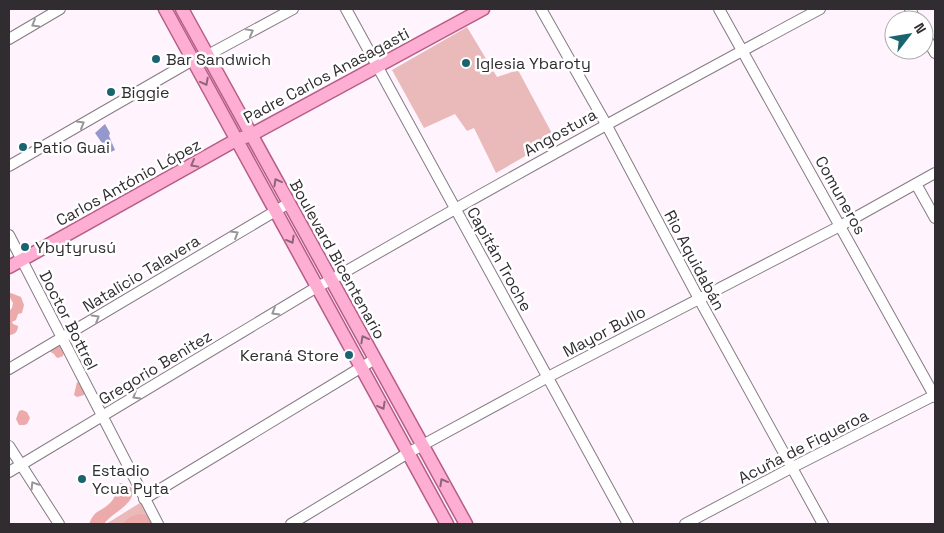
<svg xmlns="http://www.w3.org/2000/svg" width="944" height="533" font-family="'Space Grotesk',sans-serif">
  <rect width="100%" height="100%" fill="#fff3fd"/>
  <g fill="#eababb">
    <polygon points="467,27 497,77 518,70 555,139 496,173 474,128 467,131 455,114 424,128 392,70"/>
    <polygon points="143,501 156,524 106,524"/>
  </g>
  <g fill="#ecaaab">
    <path d="M 11,293 L 21,297 L 24,305 L 22,313 L 18,314 L 16,320 L 12,322 L 13,324 L 18,326 C 18,332 14,335 9,335 L 9,311 L 12,308 L 13,303 L 9,296 L 9,294 Z"/>
    <polygon points="60,343 64,351 63,356 58,358 56,357 54,354 49,351"/>
    <polygon points="77,382 80,383 85,391 84,395 77,397 74,395"/>
    <polygon points="22,410 27,412 30,418 27,424 24,425 19,425 16,419 19,411"/>
    <path d="M 120,483 L 127,485 L 132,488 C 137,504 111,513 104,524 L 89,524 C 95,509 99,513 109,504 C 115,499 116,492 118,485 Z"/>
    <path d="M 139,514 C 147,514 150,517 153,524 L 122,524 L 130,517 Z"/>
  </g>
  <polygon fill="#9598cd" points="105,124 110,133 109,136 115,150 109,153 95,133"/>
  <g fill="none" stroke-linecap="round" stroke-linejoin="round">
    <defs>
      <g id="minor">
        <polyline points="346,9 628,524"/>
        <polyline points="541,9 606,124 699,299 823,524"/>
        <polyline points="719,9 935,397"/>
        <polyline points="910,9 916,20"/>
        <polyline points="924,34 935,53"/>
        <polyline points="9,39 60,9"/>
        <polyline points="9,166 193,60 208,55 293,9"/>
        <polyline points="916,184 935,218"/>
        <polyline points="9,235 158,524"/>
        <polyline points="9,369 289,203"/>
        <polyline points="9,446 59,524"/>
        <path d="M 9,472 L 317,287 L 331,280 C 493,186 656,97 820,9"/>
        <polyline points="144,499 375,359"/>
        <polyline points="291,524 408,453 548,377 840,226 935,173"/>
        <polyline points="685,524 791,468 935,395"/>
      </g>
      <g id="major">
        <polyline points="165,9 447,524"/>
        <polyline points="182,9 466,524"/>
        <polyline points="9,267 236,140 251,135 483,9"/>
      </g>
    </defs>
    <use href="#minor" stroke="#857b84" stroke-width="12"/>
    <use href="#major" stroke="#b55d86" stroke-width="15"/>
    <use href="#minor" stroke="#fff" stroke-width="10"/>
    <use href="#major" stroke="#feaed2" stroke-width="12"/>
  </g>
  <defs><path id="oneway-chevron" d="M-2-3.5L2.5 0L-2 3.5" fill="none" stroke-width="1.6" stroke-linecap="round" stroke-linejoin="round" transform="scale(1.25)"/></defs>
  <g stroke="#989698">
    <use href="#oneway-chevron" transform="translate(35 24) rotate(150)"/>
    <use href="#oneway-chevron" transform="translate(250 32) rotate(-29)"/>
    <use href="#oneway-chevron" transform="translate(81 124) rotate(-30)"/>
    <use href="#oneway-chevron" transform="translate(235 234) rotate(-31)"/>
    <use href="#oneway-chevron" transform="translate(275 312) rotate(149)"/>
    <use href="#oneway-chevron" transform="translate(96 318) rotate(-31)"/>
    <use href="#oneway-chevron" transform="translate(136 396) rotate(149)"/>
    <use href="#oneway-chevron" transform="translate(34 485) rotate(-122)"/>
  </g>
  <g stroke="#8d6679">
    <use href="#oneway-chevron" transform="translate(205 82) rotate(62)"/>
    <use href="#oneway-chevron" transform="translate(194 164) rotate(151)"/>
    <use href="#oneway-chevron" transform="translate(277 182) rotate(-119)"/>
    <use href="#oneway-chevron" transform="translate(291 240) rotate(61)"/>
    <use href="#oneway-chevron" transform="translate(364 339) rotate(-119)"/>
    <use href="#oneway-chevron" transform="translate(382 406) rotate(61)"/>
    <use href="#oneway-chevron" transform="translate(443 482) rotate(-119)"/>
  </g>
  <g fill="#19646f" stroke="#fff" stroke-width="2">
    <circle cx="156" cy="59" r="5"/>
    <circle cx="466" cy="63" r="5"/>
    <circle cx="111" cy="92" r="5"/>
    <circle cx="23" cy="147" r="5"/>
    <circle cx="25" cy="247" r="5"/>
    <circle cx="349" cy="355" r="5"/>
    <circle cx="82" cy="479" r="5"/>
  </g>
  <g text-anchor="middle" stroke-width="5" stroke-linejoin="round" paint-order="stroke">
    <g font-size="16" fill="#302c30" stroke="#fff" text-anchor="start">
      <text x="166" y="65">Bar Sandwich</text>
      <text x="476" y="69">Iglesia Ybaroty</text>
      <text x="121" y="98">Biggie</text>
      <text x="33" y="153">Patio Guai</text>
      <text x="35" y="253">Ybytyrusú</text>
      <text x="339" y="361" text-anchor="end">Keraná Store</text>
      <text x="92" y="476">Estadio<tspan x="92" dy="18">Ycua Pyta</tspan></text>
    </g>
    <g font-size="16" fill="#302c30" stroke="#fff">
      <text transform="translate(326 75) rotate(-28)" y="6">Padre Carlos Anasagasti</text>
      <text transform="translate(560 132) rotate(-29)" y="6">Angostura</text>
      <text transform="translate(128 182) rotate(-29)" y="6">Carlos António López</text>
      <text transform="translate(841 195) rotate(61)" y="6">Comuneros</text>
      <text transform="translate(338 259) rotate(61)" y="6">Boulevard Bicentenario</text>
      <text transform="translate(500 259) rotate(61)" y="6">Capitán Troche</text>
      <text transform="translate(695 260) rotate(62)" y="6">Rio Aquidabán</text>
      <text transform="translate(141 273) rotate(-31)" y="6">Natalicio Talavera</text>
      <text transform="translate(69 320) rotate(63)" y="6">Doctor Bottrel</text>
      <text transform="translate(604 331) rotate(-28)" y="6">Mayor Bullo</text>
      <text transform="translate(155 367) rotate(-31)" y="6">Gregorio Benitez</text>
      <text transform="translate(803 446) rotate(-27)" y="6">Acuña de Figueroa</text>
    </g>
  </g>
  <rect width="944" height="533" fill="none" stroke="#302c30" stroke-width="20"/>
  <g transform="translate(909 35) rotate(59)"><circle r="24" fill="#ffffff" stroke="#acabac"/>
  <path d="M0-4L9 19L0 12L-9 19Z" fill="#19646f"/>
  <text y="-8" font-size="14" font-weight="bold" text-anchor="middle" fill="#302c30">N</text>
  </g>
</svg>
